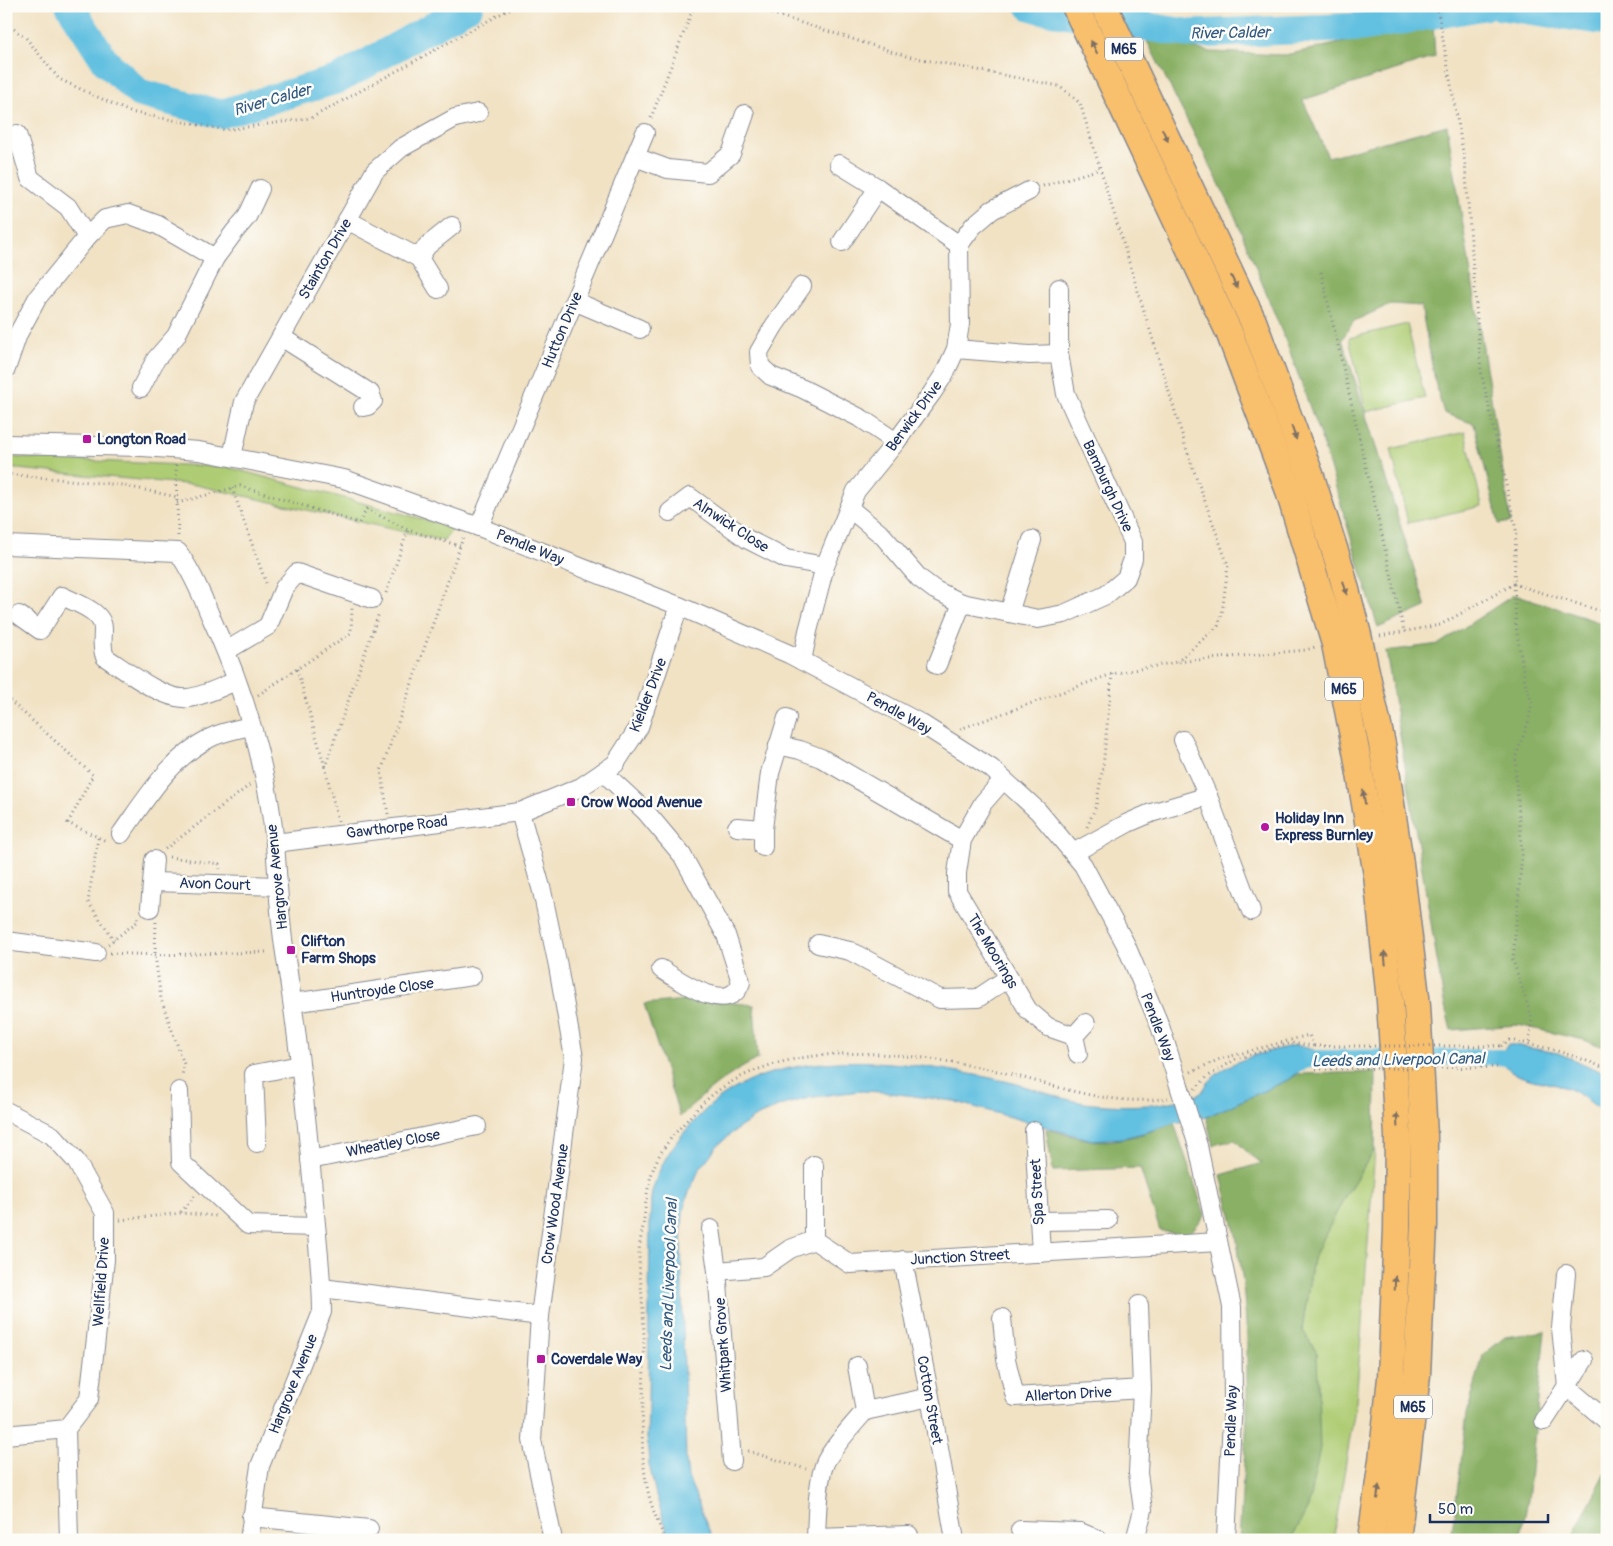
<svg xmlns="http://www.w3.org/2000/svg" width="1613" height="1546" font-family="Pangolin,sans-serif">
  <rect width="100%" height="100%" fill="#fdfcf7"/>
  <filter id="ink" filterUnits="userSpaceOnUse"><feTurbulence type="fractalNoise" baseFrequency=".02" numOctaves="2"/><feDisplacementMap in="SourceGraphic" scale="10" xChannelSelector="R" yChannelSelector="G"/><feConvolveMatrix kernelMatrix="1 2 1 2 8 2 1 2 1" color-interpolation-filters="sRGB"/></filter>
  <filter id="wash" filterUnits="userSpaceOnUse"><feTurbulence type="fractalNoise" baseFrequency=".0096" numOctaves="4" result="noise"/><feDisplacementMap in="SourceGraphic" scale="20" xChannelSelector="R" yChannelSelector="G"/><feGaussianBlur stdDeviation="1.12" result="paint"/><feColorMatrix in="noise" values="0 0 0 0 0 0 0 0 0 0 0 0 0 0 0 0 0 1.4 0 .05"/><feComposite in="paint" operator="in"/></filter>
  <g filter="url(#wash)">
    <rect width="100%" height="100%" fill="#f1e2c4"/>
    <g fill="#aecc73" stroke="#647e68">
      <polygon points="1407,324 1425,398 1366,412 1349,338"/>
      <polygon points="1465,432 1482,506 1408,523 1391,449"/>
      <polygon points="6,457 227,467 453,527 444,541 196,485 6,468"/>
      <polygon points="1375,1149 1356,1402 1333,1540 1291,1540 1308,1507 1317,1353 1302,1329 1313,1258 1345,1196"/>
    </g>
    <g fill="#8ab065" stroke="#527062">
      <polygon points="1433,23 1435,57 1303,100 1328,157 1447,125 1511,522 1499,524 1474,424 1444,413 1436,386 1421,306 1391,304 1354,321 1342,339 1426,607 1378,628 1322,441 1290,352 1232,209 1146,39 1212,52 1285,55"/>
      <polygon points="1515,594 1607,625 1607,1048 1584,1040 1518,1025 1451,1030 1444,1002 1386,651 1439,644"/>
      <path d="M 696,999 L 754,1005 L 758,1059 C 728,1074 704,1093 680,1117 L 644,1004 Z"/>
      <polygon points="1376,1072 1375,1149 1345,1196 1313,1259 1302,1329 1317,1353 1320,1448 1308,1507 1291,1540 1239,1540 1247,1418 1247,1337 1243,1282 1236,1235 1221,1175 1262,1163 1251,1156 1235,1140 1213,1145 1206,1117 1290,1079 1298,1074"/>
      <path d="M 1174,1123 L 1205,1215 L 1188,1236 L 1160,1231 L 1140,1168 L 1053,1171 L 1046,1129 C 1061,1132 1076,1138 1091,1140 C 1118,1144 1149,1132 1174,1123 Z"/>
      <polygon points="1545,1331 1528,1500 1520,1540 1451,1540 1467,1414 1483,1355 1505,1337"/>
      <polygon points="1607,1470 1607,1540 1574,1540 1575,1531"/>
    </g>
    <g fill="#62c0e0" stroke="#3e789f">
      <path d="M 1508,1044 L 1558,1053 L 1607,1074 L 1607,1114 C 1596,1107 1586,1098 1575,1092 C 1551,1078 1513,1086 1500,1057 Z"/>
      <path d="M 1296,1045 L 1314,1050 L 1315,1058 L 1290,1079 L 1206,1117 L 1174,1123 L 1147,1132 L 1123,1138 L 1092,1140 L 953,1101 L 882,1092 L 862,1091 L 834,1094 L 808,1098 L 780,1106 L 754,1118 L 732,1133 L 717,1146 L 699,1170 L 687,1197 L 683,1212 L 681,1241 L 686,1460 L 688,1477 L 713,1540 L 670,1540 L 656,1495 L 649,1464 L 647,1437 L 648,1404 L 650,1218 C 651,1208 650,1197 653,1188 C 662,1158 678,1138 699,1116 C 775,1038 910,1061 1005,1081 C 1032,1087 1058,1099 1085,1103 C 1106,1106 1129,1106 1149,1105 C 1159,1105 1194,1098 1201,1093 C 1203,1091 1205,1087 1207,1084 C 1213,1077 1219,1072 1227,1067 C 1247,1056 1273,1050 1296,1045 Z"/>
    </g>
    <g fill="none" stroke-linecap="round" stroke-linejoin="round">
      <polyline stroke="#62c0e0" stroke-width="16" points="1296,1064 1315,1058 1500,1057 1523,1061"/>
      <g stroke="#62c0e0" stroke-width="29">
        <polyline points="70,6 106,62 139,93 220,114 339,79 469,6"/>
        <polyline points="1030,6 1044,10 1192,34 1362,27 1431,15"/>
        <polyline points="1501,6 1607,21"/>
        <polyline points="1444,13 1484,6"/>
      </g>
    </g>
  </g>
  <g filter="url(#ink)">
    <g fill="none" stroke-linecap="round" stroke-linejoin="round">
      <defs>
        <g id="minor">
          <polyline points="17,134 30,178 68,207 87,237"/>
          <polyline points="635,157 668,169 708,173 731,154 745,114"/>
          <polyline points="839,164 878,188 959,245"/>
          <polyline points="347,220 419,258 438,289"/>
          <polyline points="842,242 878,188"/>
          <polyline points="419,258 427,246 452,226"/>
          <polyline points="802,286 774,326 759,352 760,366 771,376 803,389 862,419 896,442"/>
          <polyline points="1059,288 1059,354"/>
          <polyline points="574,301 640,329"/>
          <polyline points="281,337 370,393 373,401 368,406 363,407"/>
          <polyline points="6,369 18,334 38,297 87,237 105,219 128,214 158,225 215,258"/>
          <polyline points="141,388 156,359 176,336 215,258 235,231 247,217 260,189"/>
          <polyline points="6,444 143,447 199,451 344,479 479,527 679,606 789,654 920,723 991,768 1038,811 1083,865 1125,943 1160,1026 1177,1079"/>
          <polyline points="232,457 244,402 375,171 401,148 455,118 478,113"/>
          <polyline points="849,508 883,536 919,578 935,590 962,603 1038,619 1064,614 1106,595 1126,578 1133,559 1133,542 1066,394 1059,354 1029,355 956,349"/>
          <polyline points="670,512 690,497 747,539 786,559 825,566"/>
          <polyline points="479,527 645,133"/>
          <path d="M 6,545 L 178,552 C 192,572 201,593 210,615 C 243,687 267,765 275,844 C 278,880 279,917 285,953 C 298,1036 307,1119 314,1202 C 317,1239 322,1275 322,1312 L 260,1466 L 249,1540"/>
          <polyline points="1009,613 1032,540"/>
          <path d="M 19,615 L 40,630 L 62,596 C 76,603 103,611 103,629 C 103,640 101,647 105,657 C 125,670 164,701 188,698 C 204,696 221,687 236,681"/>
          <polyline points="226,651 268,626 284,588 297,573 372,599"/>
          <polyline points="802,661 808,631 825,566 856,491 896,442 932,393 945,373 956,349 960,324 959,245 973,226 992,210 1029,191"/>
          <polyline points="937,665 962,603"/>
          <polyline points="778,745 800,750 821,758 962,840"/>
          <path d="M 603,772 L 646,812 L 682,855 L 726,935 L 741,982 C 730,1017 679,980 661,969"/>
          <polyline points="1003,780 983,803 962,840 957,873 957,891 1028,1010 1048,1027 1074,1036"/>
          <polyline points="1208,796 1251,911"/>
          <polyline points="520,812 542,891 558,966 574,1058 540,1316 532,1440 553,1540"/>
          <polyline points="737,827 763,829 770,773 787,718"/>
          <path d="M 121,834 C 146,799 170,758 210,738 C 222,732 238,729 251,726"/>
          <polyline points="275,843 520,812 581,787 615,764 639,727 679,606"/>
          <polyline points="763,847 763,829"/>
          <polyline points="1073,853 1128,823 1151,813 1208,796 1183,740"/>
          <polyline points="153,882 277,886"/>
          <polyline points="150,908 154,860"/>
          <polyline points="6,941 96,953"/>
          <polyline points="818,944 850,951 940,999 978,998 1008,978"/>
          <polyline points="293,1003 472,976"/>
          <polyline points="1078,1054 1074,1036 1086,1023"/>
          <polyline points="179,1091 181,1162 248,1225 316,1227"/>
          <polyline points="6,1111 52,1135 76,1161 105,1213 105,1260 89,1399 66,1429 6,1435"/>
          <polyline points="1034,1131 1041,1253"/>
          <polyline points="257,1143 254,1074 300,1065"/>
          <polyline points="1198,1146 1232,1307 1233,1399 1226,1540"/>
          <polyline points="310,1160 477,1126"/>
          <polyline points="814,1165 814,1240"/>
          <polyline points="1039,1221 1108,1220"/>
          <polyline points="711,1229 717,1271 732,1461"/>
          <polyline points="903,1260 930,1397 955,1540"/>
          <polyline points="717,1271 764,1267 790,1249 814,1240 850,1264 1218,1242"/>
          <polyline points="1566,1274 1561,1328 1567,1387 1607,1421"/>
          <polyline points="322,1288 540,1316"/>
          <polyline points="1002,1318 1006,1359 1015,1397 1142,1389"/>
          <path d="M 857,1366 L 865,1411 C 851,1427 836,1443 826,1461 C 817,1478 817,1518 816,1538 L 909,1535"/>
          <polyline points="865,1411 930,1397"/>
          <polyline points="1544,1421 1584,1360"/>
          <polyline points="66,1429 69,1540"/>
          <polyline points="251,1517 369,1529"/>
          <polyline points="1020,1530 1080,1532 1099,1540"/>
          <polyline points="1135,1540 1143,1510 1138,1473 1142,1389 1139,1305"/>
        </g>
        <g id="highway">
          <polyline points="1075,6 1229,332 1288,488 1335,644 1357,756 1377,875 1390,1001 1398,1136 1397,1228 1391,1378 1382,1460 1371,1540"/>
          <polyline points="1104,6 1253,321 1311,477 1340,567 1358,635 1382,744 1400,863 1417,1005 1424,1136 1424,1225 1417,1375 1397,1540"/>
        </g>
      </defs>
      <use href="#minor" stroke="#868891" stroke-width="20"/>
      <use href="#highway" stroke="#868891" stroke-width="29"/>
      <g stroke="#868891" stroke-width="3" stroke-dasharray="1 4" stroke-linecap="butt">
        <polyline points="748,6 906,56 1059,86 1080,103 1189,457 1228,565 1222,613 1218,626 1177,662"/>
        <polyline points="1437,6 1465,163 1481,371 1516,530 1514,584 1516,627 1525,682 1532,704 1528,723 1516,756 1516,776 1522,854 1513,960 1532,1018 1529,1044"/>
        <polyline points="6,23 26,38 59,79 130,112 226,130 311,118 515,6"/>
        <polyline points="651,118 694,6"/>
        <polyline points="1043,186 1100,169"/>
        <polyline points="1321,272 1404,631"/>
        <polyline points="1605,375 1607,385"/>
        <polyline points="176,465 178,536"/>
        <polyline points="6,474 121,485 177,497"/>
        <polyline points="232,488 267,586"/>
        <polyline points="177,503 240,486 359,523 367,509 408,530"/>
        <polyline points="386,593 408,530 460,546"/>
        <polyline points="1380,636 1440,625 1514,584 1607,613"/>
        <polyline points="297,669 325,767"/>
        <polyline points="258,695 351,633 352,608"/>
        <polyline points="6,697 93,775 68,823 106,841"/>
        <polyline points="960,729 1112,674 1177,662 1306,650 1315,647"/>
        <polyline points="388,814 381,771 463,538"/>
        <polyline points="338,821 325,767 379,613"/>
        <polyline points="1087,827 1096,806 1103,767 1112,674"/>
        <polyline points="98,838 88,902 114,940"/>
        <polyline points="165,849 250,785"/>
        <polyline points="169,857 219,864 220,869"/>
        <polyline points="156,922 155,955 161,999 184,1064 182,1076"/>
        <polyline points="108,944 137,922 138,917"/>
        <polyline points="110,953 155,955 269,952"/>
        <path d="M 1501,1046 L 1509,1040 C 1547,1047 1571,1054 1607,1069"/>
        <polyline points="1191,1072 1220,1059 1309,1035 1314,1046"/>
        <polyline points="1195,1089 1207,1077 1236,1059 1291,1043 1314,1046"/>
        <polyline points="181,1212 195,1196"/>
        <polyline points="120,1220 181,1213 216,1216"/>
        <polyline points="748,1451 806,1469"/>
        <path d="M 665,1540 C 659,1524 651,1507 648,1491 C 641,1461 642,1431 643,1401 C 644,1366 645,1332 642,1297 C 641,1283 639,1269 639,1255 C 639,1246 641,1236 643,1227 C 646,1203 647,1179 658,1158 C 667,1140 683,1125 696,1110 C 766,1035 897,1050 988,1069 C 1048,1082 1106,1108 1168,1098"/>
      </g>
      <use href="#minor" stroke="#fff" stroke-width="18"/>
      <use href="#highway" stroke="#f8bf6c" stroke-width="26"/>
      <defs>
        <polyline id="minor-bridge" points="1177,1079 1198,1146"/>
      </defs>
      <use href="#minor-bridge" stroke="#868891" stroke-width="20" stroke-linecap="butt"/>
      <g stroke="#868891" stroke-width="3" stroke-dasharray="1 4" stroke-linecap="butt">
        <polyline points="1314,1046 1501,1046"/>
        <polyline points="1316,1069 1500,1067"/>
      </g>
      <use href="#minor-bridge" stroke="#fff" stroke-width="18"/>
    </g>
    <defs><path id="oneway-solid" d="M-6-.8H1V-3.2L6.5 0L1 3.2V.8H-6Z" transform="scale(1.25)"/></defs>
    <g fill="#7e7064">
      <use href="#oneway-solid" transform="translate(1094 47) rotate(-116)"/>
      <use href="#oneway-solid" transform="translate(1165 135) rotate(65)"/>
      <use href="#oneway-solid" transform="translate(1234 282) rotate(65)"/>
      <use href="#oneway-solid" transform="translate(1294 433) rotate(70)"/>
      <use href="#oneway-solid" transform="translate(1345 588) rotate(75)"/>
      <use href="#oneway-solid" transform="translate(1364 797) rotate(-99)"/>
      <use href="#oneway-solid" transform="translate(1385 958) rotate(-96)"/>
      <use href="#oneway-solid" transform="translate(1397 1120) rotate(-93)"/>
      <use href="#oneway-solid" transform="translate(1395 1283) rotate(-88)"/>
      <use href="#oneway-solid" transform="translate(1378 1492) rotate(-82)"/>
    </g>
  </g>
  <g fill="#b5179e" stroke="#fdfcf7" stroke-width="2">
    <rect x="82" y="434" width="10" height="10" rx="2.5"/>
    <rect x="566" y="797" width="10" height="10" rx="2.5"/>
    <circle cx="1265" cy="827" r="5"/>
    <rect x="286" y="945" width="10" height="10" rx="2.5"/>
    <rect x="536" y="1354" width="10" height="10" rx="2.5"/>
  </g>
  <g text-anchor="middle" stroke-width="5" stroke-linejoin="round" paint-order="stroke">
    <g fill="#fdfcf7" stroke="#5f6c8c" stroke-width="1">
      <rect x="1105" y="37.5" width="38" height="23" rx="4"/>
      <rect x="1325" y="677.5" width="38" height="23" rx="4"/>
      <rect x="1394" y="1395.5" width="38" height="23" rx="4"/>
    </g>
    <g font-size="14" font-weight="bold" fill="#1b2f5e">
      <text x="1124" y="54">M65</text>
      <text x="1344" y="694">M65</text>
      <text x="1413" y="1412">M65</text>
    </g>
    <g font-size="15" fill="#1b2f5e" stroke="#fdfcf7">
      <text transform="translate(325 259) rotate(-60)" y="5">Stainton Drive</text>
      <text transform="translate(562 330) rotate(-67)" y="5">Hutton Drive</text>
      <text transform="translate(914 416) rotate(-54)" y="5">Berwick Drive</text>
      <text transform="translate(1108 486) rotate(65)" y="5">Bamburgh Drive</text>
      <text transform="translate(731 525) rotate(33)" y="5">Alnwick Close</text>
      <text transform="translate(530 547) rotate(22)" y="5">Pendle Way</text>
      <text transform="translate(648 695) rotate(-69)" y="5">Kielder Drive</text>
      <text transform="translate(899 713) rotate(29)" y="5">Pendle Way</text>
      <text transform="translate(397 827) rotate(-7)" y="5">Gawthorpe Road</text>
      <text transform="translate(277 877) rotate(-96)" y="5">Hargrove Avenue</text>
      <text transform="translate(215 884) rotate(2)" y="5">Avon Court</text>
      <text transform="translate(993 951) rotate(59)" y="5">The Moorings</text>
      <text transform="translate(382 990) rotate(-8)" y="5">Huntroyde Close</text>
      <text transform="translate(1158 1027) rotate(69)" y="5">Pendle Way</text>
      <text transform="translate(393 1143) rotate(-11)" y="5">Wheatley Close</text>
      <text transform="translate(1037 1192) rotate(-93)" y="5">Spa Street</text>
      <text transform="translate(555 1204) rotate(-82)" y="5">Crow Wood Avenue</text>
      <text transform="translate(960 1257) rotate(-3)" y="5">Junction Street</text>
      <text transform="translate(101 1282) rotate(-86)" y="5">Wellfield Drive</text>
      <text transform="translate(723 1345) rotate(-94)" y="5">Whitpark Grove</text>
      <text transform="translate(293 1384) rotate(-68)" y="5">Hargrove Avenue</text>
      <text transform="translate(1068 1394) rotate(-3)" y="5">Allerton Drive</text>
      <text transform="translate(930 1400) rotate(80)" y="5">Cotton Street</text>
      <text transform="translate(1231 1421) rotate(-88)" y="5">Pendle Way</text>
    </g>
    <g font-size="15" font-weight="bold" fill="#1b2f5e" stroke="#fdfcf7" text-anchor="start">
      <text x="97" y="444">Longton Road</text>
      <text x="581" y="807">Crow Wood Avenue</text>
      <text x="1275" y="823">Holiday Inn<tspan x="1275" dy="17">Express Burnley</tspan></text>
      <text x="301" y="946">Clifton<tspan x="301" dy="17">Farm Shops</tspan></text>
      <text x="551" y="1364">Coverdale Way</text>
    </g>
    <g font-size="16" font-style="italic" fill="#305a85" stroke="#fdfcf7">
      <text transform="translate(1230 32) rotate(-1)" y="6">River Calder</text>
      <text transform="translate(272 99) rotate(-16)" y="6">River Calder</text>
      <text transform="translate(1398 1059) rotate(-1)" y="6">Leeds and Liverpool Canal</text>
      <text transform="translate(668 1285) rotate(-88)" y="6">Leeds and Liverpool Canal</text>
    </g>
  </g>
  <rect width="1613" height="1546" fill="none" stroke="#fdfcf7" stroke-width="25"/>
  <path d="M1430 1514v8h118v-8" fill="none" stroke="#1b2f5e" stroke-width="2.5"/>
  <text x="1438" y="1514" font-size="15" fill="#1b2f5e" stroke="#fdfcf7" stroke-width="4" paint-order="stroke">50 m</text>
</svg>
